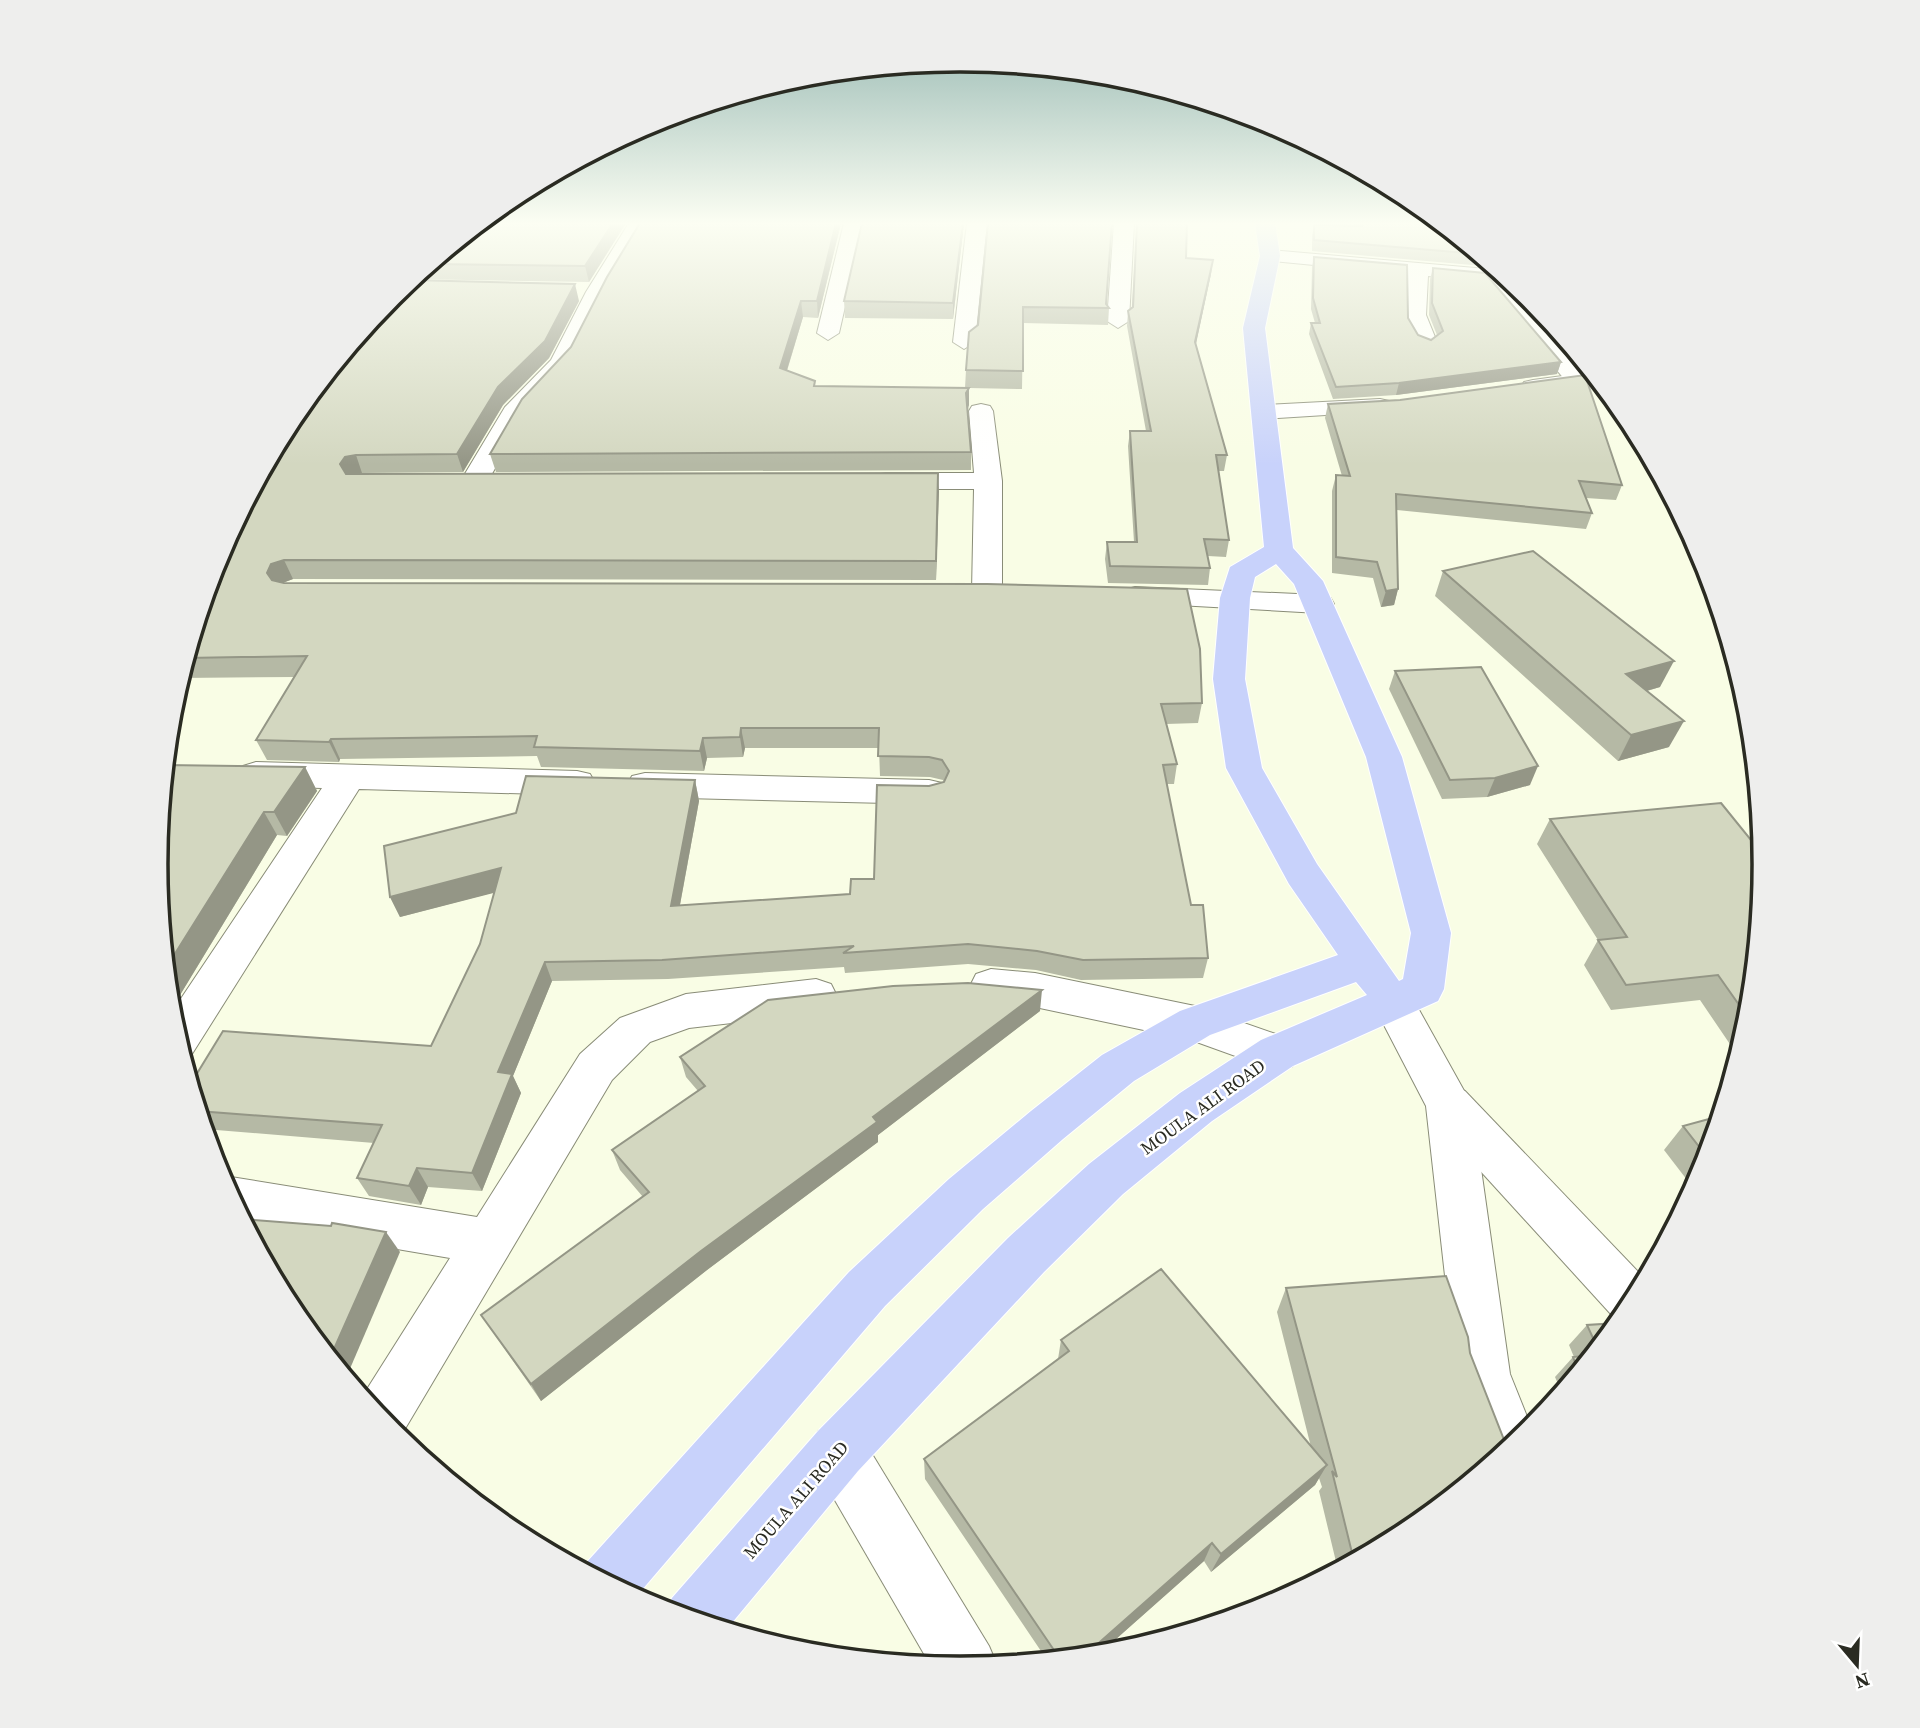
<svg xmlns="http://www.w3.org/2000/svg" width="1920" height="1728" font-family="'Source Serif 4',serif">
  <rect width="100%" height="100%" fill="#f9fde5"/>
  <g fill="none" stroke-linecap="round" stroke-linejoin="round">
    <defs>
      <g id="minor">
        <polygon points="629,223 649,223 608,292 573,363 525,415 484,488 464,488 460,482 505,407 551,360 586,292"/>
        <polygon points="844,223 864,223 839,333 828,340 817,333"/>
        <polygon points="967,223 987,223 975,342 964,349 953,342"/>
        <polygon points="1114,223 1134,223 1129,321 1118,328 1107,321"/>
        <path d="M 1270,250 L 1498,270 L 1512,282 L 1507,283 L 1590,381 L 1586,386 L 1570,386 L 1483,281 L 1428,276 L 1426,315 L 1437,342 L 1426,349 C 1398,342 1406,296 1407,274 L 1263,260 L 1260,256 L 1263,252 Z"/>
        <polygon points="981,404 990,406 993,411 1002,481 1002,592 998,598 987,601 976,598 972,592 974,489 886,489 876,487 872,481 876,475 886,473 974,473 969,411 972,406"/>
        <polygon points="1135,587 1319,595 1330,597 1334,604 1330,611 1319,613 1124,602 1120,596 1124,590"/>
        <polygon points="256,762 577,771 590,774 595,783 590,792 577,795 359,789 192,1054 182,1057 170,1015 322,788 256,786 243,782 238,774 243,766"/>
        <polygon points="645,773 929,780 942,783 947,792 942,801 929,804 645,797 632,794 627,785 632,776"/>
        <polygon points="991,969 1035,973 1195,1006 1293,1040 1299,1053 1293,1066 1277,1071 1191,1040 1035,1007 991,1003 976,998 970,986 976,974"/>
        <polygon points="816,979 831,984 837,996 831,1008 816,1013 689,1028 650,1042 612,1080 399,1439 362,1397 450,1258 244,1223 221,1181 231,1177 477,1217 580,1054 620,1018 686,994"/>
        <polygon points="1449,1085 1465,1091 1646,1280 1619,1323 1433,1119 1426,1105 1433,1091"/>
        <polygon points="838,1423 858,1431 989,1646 997,1665 960,1668 931,1666 818,1471 810,1451 818,1431"/>
      </g>
      <g id="tertiary">
        <polygon points="1592,372 1602,384 1533,394 1524,392 1521,387 1524,382 1533,380"/>
        <polygon points="1380,399 1389,401 1392,406 1389,411 1264,419 1255,417 1252,412 1255,407 1264,405"/>
        <polygon points="1393,985 1408,990 1472,1105 1510,1374 1532,1429 1490,1465 1456,1374 1426,1106 1372,1002 1378,990"/>
      </g>
      <path id="primary" d="M 1255,223 L 1275,223 L 1280,256 L 1265,328 L 1293,548 L 1323,581 L 1402,757 L 1451,933 L 1444,989 L 1438,1001 L 1293,1066 L 1212,1121 L 1123,1194 L 1044,1272 L 858,1471 L 726,1630 L 667,1612 L 672,1598 L 818,1431 L 1008,1238 L 1089,1164 L 1180,1093 L 1261,1040 L 1367,995 L 1356,982 L 1210,1035 L 1134,1081 L 1063,1139 L 983,1209 L 885,1306 L 635,1598 L 583,1570 L 587,1562 L 849,1272 L 949,1179 L 1031,1111 L 1102,1055 L 1180,1011 L 1338,955 L 1289,884 L 1226,768 L 1213,679 L 1220,598 L 1230,567 L 1264,547 L 1243,328 L 1260,256 ZM 1276,564 L 1294,584 L 1366,757 L 1411,933 L 1403,979 L 1399,981 L 1317,864 L 1262,768 L 1245,679 L 1250,598 L 1255,577 Z"/>
    </defs>
    <use href="#minor" stroke="#898c77" stroke-width="2"/>
    <use href="#tertiary" stroke="#898c77" stroke-width="2"/>
    <use href="#primary" stroke="#fff" stroke-width="2"/>
    <use href="#minor" fill="#fff" fill-rule="evenodd"/>
    <use href="#tertiary" fill="#fff" fill-rule="evenodd"/>
    <use href="#primary" fill="#c8d2fb" fill-rule="evenodd"/>
  </g>
  <g fill="#b5b9a5">
    <polygon points="479,223 626,223 589,282 410,279"/>
    <polygon points="841,223 818,318 803,317 787,371 815,386 965,388 966,370 978,325 988,223 1106,304 1109,308 1108,325 1023,323 1022,389 969,388 969,405 968,409 971,452 971,470 496,472 490,454 571,347"/>
    <polygon points="964,223 953,319 845,318 844,301"/>
    <polygon points="1137,223 1211,274 1196,344 1227,455 1224,471 1218,471 1229,540 1226,557 1208,556 1210,568 1208,585 1108,583 1105,559 1107,542 1134,542 1128,446 1130,431 1146,431 1127,326 1128,311 1132,307"/>
    <polygon points="1356,223 1441,223 1495,267 1312,251 1312,236 1314,225 1356,226"/>
    <polygon points="1314,257 1408,318 1418,335 1431,340 1437,335 1429,315 1430,279 1433,268 1561,362 1557,374 1396,395 1333,399 1309,334 1311,323 1315,323 1311,309 1312,267"/>
    <polygon points="1513,282 1529,295 1567,342 1565,348 1512,285"/>
    <polygon points="579,301 549,358 503,405 463,472 362,473 938,473 936,580 293,579 282,583 1202,703 1198,723 1166,724 1177,764 1174,784 1167,784 1191,905 1208,958 1203,978 1081,980 1036,970 968,964 845,973 844,967 668,979 552,981 513,1076 521,1093 482,1191 428,1187 421,1205 369,1196 357,1178 374,1143 204,1129 190,1085 431,1046 480,944 495,892 400,917 390,897 695,780 699,801 680,905 850,894 874,879 929,786 944,782 943,780 930,777 880,776 879,748 745,748 743,757 707,758 704,771 541,767 537,756 340,759 339,762 267,760 256,740 294,677 180,678 217,556 291,417"/>
    <polygon points="1328,404 1622,485 1616,500 1586,498 1592,513 1586,529 1397,510 1398,589 1394,605 1381,607 1373,578 1332,573 1332,491 1336,475 1342,476 1325,418"/>
    <polygon points="1443,571 1660,687 1647,691 1669,747 1618,761 1435,596"/>
    <polygon points="1395,671 1530,785 1487,797 1442,799 1389,689"/>
    <polygon points="305,767 317,791 287,836 277,835 180,995 168,995 156,864"/>
    <polygon points="1550,819 1764,864 1749,1021 1738,1056 1700,1000 1611,1010 1584,965 1598,940 1537,844"/>
    <polygon points="1040,1011 878,1135 878,1142 707,1270 541,1401 481,1315 643,1197 620,1170 612,1150 698,1091 686,1077 680,1057"/>
    <polygon points="1720,1116 1703,1172 1694,1189 1664,1150 1683,1126"/>
    <polygon points="1286,1288 1407,1533 1338,1570 1319,1491 1322,1487 1319,1478 1315,1485 1211,1572 1204,1561 1098,1655 1047,1660 925,1479 924,1459 1058,1359 1061,1340 1311,1447 1277,1312"/>
    <polygon points="1619,1323 1562,1393 1555,1377 1573,1357 1574,1357 1569,1345 1587,1325"/>
  </g>
  <g fill="#949686">
    <polygon points="613,223 626,223 589,282 585,266"/>
    <polygon points="836,223 841,223 818,318 817,301"/>
    <polygon points="963,223 964,223 953,319 953,303"/>
    <polygon points="1213,260 1211,274 1193,357 1195,342"/>
    <polygon points="575,284 579,301 549,358 503,405 463,472 457,454 498,387"/>
    <polygon points="801,301 803,317 782,386 780,368"/>
    <polygon points="1561,362 1557,374 1396,395 1399,383"/>
    <polygon points="969,388 969,405 966,411 966,393"/>
    <polygon points="356,455 362,473 347,483 340,464 345,457"/>
    <polygon points="938,473 939,492 936,580 936,561"/>
    <polygon points="284,560 293,579 280,584 276,592 267,573 271,564"/>
    <polygon points="1398,589 1394,605 1381,607 1386,591"/>
    <polygon points="1674,661 1660,687 1614,700 1626,674"/>
    <polygon points="1684,721 1669,747 1618,761 1631,735"/>
    <polygon points="741,728 745,748 743,757 740,737"/>
    <polygon points="703,738 707,758 704,771 700,751"/>
    <polygon points="331,739 340,759 339,762 329,742"/>
    <polygon points="1538,766 1530,785 1487,797 1495,778"/>
    <polygon points="305,767 317,791 287,836 274,812"/>
    <polygon points="695,780 699,801 676,926 671,906"/>
    <polygon points="264,812 277,835 180,995 167,977 166,968"/>
    <polygon points="501,868 509,889 400,917 390,897"/>
    <polygon points="545,962 552,981 513,1076 521,1093 482,1191 472,1173 498,1072"/>
    <polygon points="1042,990 1040,1011 878,1135 878,1142 707,1270 541,1401 531,1384 873,1117"/>
    <polygon points="417,1168 428,1187 421,1205 409,1186"/>
    <polygon points="386,1232 400,1252 346,1378 330,1358"/>
    <polygon points="1327,1465 1315,1485 1211,1572 1221,1554"/>
    <polygon points="1212,1543 1204,1561 1098,1655 1084,1656"/>
  </g>
  <g fill="#d3d7c0" stroke="#949686" stroke-width="2">
    <polygon points="479,223 613,223 585,266 430,264"/>
    <polygon points="640,223 836,223 817,301 801,301 780,368 815,381 814,386 969,388 966,393 971,452 490,454 522,399 571,347 607,277"/>
    <polygon points="862,223 963,223 953,303 844,301"/>
    <polygon points="988,223 1112,223 1106,304 1109,308 1023,307 1023,371 966,370 969,332 978,325"/>
    <polygon points="1137,223 1187,223 1186,258 1213,260 1195,342 1227,455 1216,455 1229,540 1204,539 1210,568 1110,566 1107,542 1137,542 1130,431 1151,431 1128,311 1133,307"/>
    <polygon points="1361,223 1441,223 1478,254 1314,240 1314,225 1362,226"/>
    <polygon points="1314,257 1407,265 1408,318 1418,335 1431,340 1443,331 1432,303 1433,268 1485,273 1561,362 1399,383 1336,387 1311,323 1320,323 1313,298"/>
    <polygon points="410,280 575,284 545,341 498,387 457,454 356,455 345,457 340,464 346,474 938,473 936,561 284,560 271,564 267,573 272,580 284,583 987,584 1187,589 1200,649 1202,703 1161,704 1177,764 1163,765 1191,905 1203,905 1208,958 1083,960 1037,951 968,944 843,953 854,946 662,960 545,962 498,1072 512,1074 472,1173 417,1168 409,1186 357,1178 382,1125 198,1111 190,1085 223,1031 431,1046 480,944 501,868 390,897 384,846 516,813 526,776 695,780 671,906 850,894 851,879 874,879 877,785 929,786 944,782 949,771 942,760 929,757 878,756 879,728 741,728 740,737 703,738 700,751 534,747 537,736 331,739 329,742 256,740 307,656 186,658 217,556 291,417 391,295"/>
    <polygon points="1585,375 1622,485 1579,481 1592,513 1396,494 1398,589 1386,591 1377,562 1336,557 1336,475 1350,476 1328,404 1400,400"/>
    <polygon points="1533,551 1674,661 1626,674 1684,721 1631,735 1443,571"/>
    <polygon points="1481,667 1538,766 1495,778 1450,780 1395,671"/>
    <polygon points="165,765 305,767 274,812 264,812 166,968 156,864"/>
    <polygon points="1721,803 1764,856 1764,864 1761,899 1754,900 1760,908 1749,1019 1718,975 1626,985 1598,940 1627,937 1550,819"/>
    <polygon points="968,983 1042,990 873,1117 877,1122 701,1251 531,1384 481,1315 649,1192 612,1150 705,1086 680,1057 768,1000 893,986"/>
    <polygon points="1720,1116 1708,1158 1683,1126"/>
    <polygon points="242,1219 331,1226 332,1223 386,1232 330,1358 291,1311"/>
    <polygon points="1161,1269 1327,1465 1221,1554 1212,1543 1084,1656 1060,1659 924,1459 1069,1351 1061,1340"/>
    <polygon points="1446,1276 1468,1337 1470,1353 1508,1450 1407,1533 1354,1561 1332,1471 1337,1477 1286,1288"/>
    <polygon points="1619,1323 1598,1349 1587,1325"/>
    <polygon points="1593,1355 1579,1372 1573,1357"/>
  </g>
  <linearGradient id="sky" x2="0" y2="1"><stop stop-color="#8db2ac"/><stop offset="0.48" stop-color="#fcfef3"/><stop offset="1" stop-color="#fcfef3" stop-opacity="0"/></linearGradient>
  <rect width="1920" height="465" fill="url(#sky)"/>
  <g text-anchor="middle" stroke-width="5" stroke-linejoin="round" paint-order="stroke">
    <g font-size="18" fill="#2a2b22" stroke="#fff">
      <text transform="translate(1203 1107) rotate(-36)" y="6">MOULA ALI ROAD</text>
      <text transform="translate(796 1500) rotate(-49)" y="6">MOULA ALI ROAD</text>
    </g>
  </g>
  <path d="M0 0H1920V1728H0ZM168 864a792 792 0 1 1 1584 0a792 792 0 1 1-1584 0Z" fill="#eeeeed" fill-rule="evenodd"/>
  <path fill="none" stroke="#2a2b22" stroke-width="3.5" d="M168 864a792 792 0 1 1 1584 0a792 792 0 1 1-1584 0Z"/>
  <g transform="translate(1857 1665) rotate(161)" stroke="#ffffff" stroke-width="5" paint-order="stroke">
  <path d="M0-5L12 26L0 18L-12 26Z" fill="#2a2b22"/>
  <text y="-10" font-size="19" font-weight="bold" text-anchor="middle" fill="#2a2b22">N</text>
  </g>
</svg>
